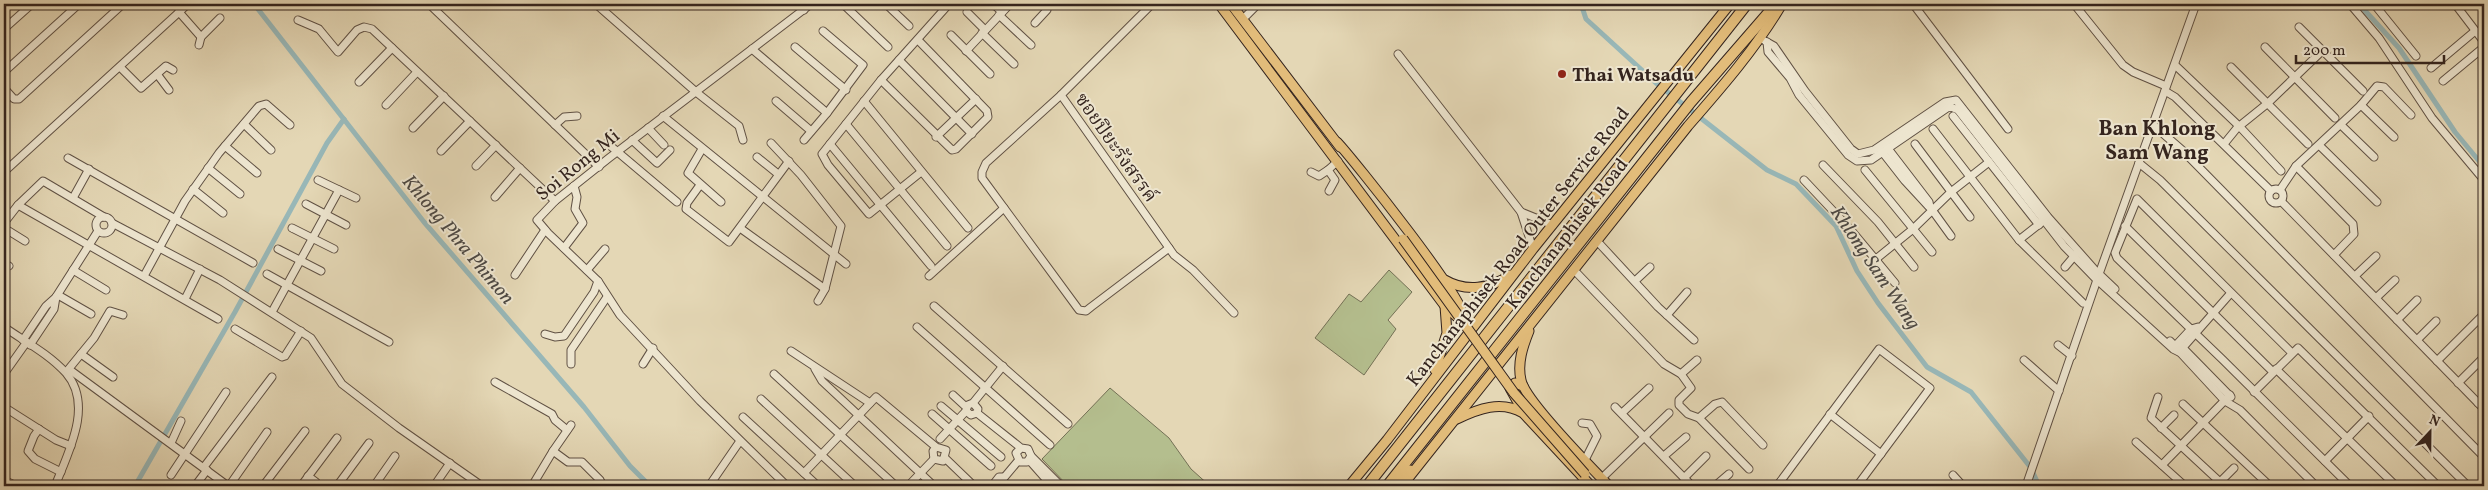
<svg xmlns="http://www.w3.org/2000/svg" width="2488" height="490" font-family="Vollkorn,'Noto Serif Thai',serif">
  <rect width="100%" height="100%" fill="#e4d7b5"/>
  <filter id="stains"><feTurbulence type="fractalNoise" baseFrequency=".004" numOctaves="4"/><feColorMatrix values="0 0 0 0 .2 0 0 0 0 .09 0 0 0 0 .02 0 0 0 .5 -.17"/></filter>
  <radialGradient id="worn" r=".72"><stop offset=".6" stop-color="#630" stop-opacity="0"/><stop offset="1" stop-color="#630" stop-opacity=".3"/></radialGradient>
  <g fill="#b4be8e" stroke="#747156">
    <polygon points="1389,270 1412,292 1388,320 1396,329 1364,375 1315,338 1349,294 1361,302"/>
    <polygon points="1110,388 1169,438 1191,469 1210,486 1068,486 1042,459"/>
  </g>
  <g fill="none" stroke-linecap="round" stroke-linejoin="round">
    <g stroke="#98b7b7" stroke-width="5">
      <polyline points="254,4 424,222 584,407 630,466 650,486"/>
      <polyline points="1581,4 1586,19 1656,83 1767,170 1796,184 1836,226 1857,271 1878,303 1927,367 1971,392 2031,468 2039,486"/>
      <polyline points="2359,4 2399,48 2455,132 2484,167"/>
      <polyline points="135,486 235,312 327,143 344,119"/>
    </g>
    <defs>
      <g id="minor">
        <polyline points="429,4 599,167"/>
        <polyline points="596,4 696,92 739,126 743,140"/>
        <polyline points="798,4 804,10"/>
        <polyline points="843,4 888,47"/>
        <polyline points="886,4 909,26"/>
        <polyline points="993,4 1002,12"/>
        <polyline points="1152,4 1061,95 1174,255 1193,270 1234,313"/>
        <polyline points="1913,4 2008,129"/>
        <polyline points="2074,4 2123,65 2133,72 2166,86"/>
        <polyline points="2350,4 2379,38 2432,118 2484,180"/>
        <polyline points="2374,4 2416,56"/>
        <polyline points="2455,4 2484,42"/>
        <polyline points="179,12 201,37 199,45"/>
        <polyline points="967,12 985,30"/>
        <polyline points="999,15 1031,45"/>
        <polyline points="1243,19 1258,4"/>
        <polyline points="298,20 319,29 338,52 357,30 364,27 372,29 555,201"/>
        <polyline points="1035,23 1047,10 1045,4"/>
        <polyline points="2299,27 2363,91"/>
        <polyline points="4,29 32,4"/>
        <polyline points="823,31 863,65 827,113"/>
        <polyline points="982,33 1014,64"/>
        <polyline points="951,35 990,74"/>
        <polyline points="201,37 220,18"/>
        <polyline points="1765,41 1774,46 1805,91 1851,149 1858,154 1874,150 1945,102 1956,100 2048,217 2095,270 2115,289"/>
        <polyline points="1767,42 1768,52 1790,78 1799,95 1848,155 1857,161 1871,160 1947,108 1951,107 1958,110 2064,246 2097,280 2173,349 2179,352 2230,294"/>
        <polyline points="795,47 846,90"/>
        <polyline points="2265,47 2335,118"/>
        <polyline points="752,49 827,113 804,140"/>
        <polyline points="966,51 1010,4"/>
        <polyline points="1398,54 1521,212 1533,249"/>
        <polyline points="899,60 972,134"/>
        <polyline points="2175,65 2240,127 2281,171"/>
        <polyline points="120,67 141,88 166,66 173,70"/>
        <polyline points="2231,67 2308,144"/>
        <polyline points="2431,68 2475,31"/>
        <polyline points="4,72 79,4"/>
        <polyline points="157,74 169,90"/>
        <polyline points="881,80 952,150 956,149 988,117 987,111 918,40"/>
        <polyline points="2443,81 2484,47"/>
        <polyline points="359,82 392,48"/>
        <polyline points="4,88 14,99 19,99 123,4"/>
        <polyline points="2165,91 2175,97 2271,191"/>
        <polyline points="1061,95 986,163 982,172 982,178 1079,310 1086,311 1091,307 1169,248"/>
        <polyline points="776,101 811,131"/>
        <polyline points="864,101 968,228"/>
        <polyline points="386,105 417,72"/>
        <polyline points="2361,105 2394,137"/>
        <polyline points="663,116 846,264"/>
        <polyline points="1953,116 2039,225"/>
        <polyline points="244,124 271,150"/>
        <polyline points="846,124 947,246"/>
        <polyline points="2152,124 2182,150 2484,457"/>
        <polyline points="555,125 564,117 577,116"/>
        <polyline points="2341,125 2374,157"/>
        <polyline points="413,128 444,96"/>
        <polyline points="648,128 664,145"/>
        <polyline points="1933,129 2019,240 2083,303"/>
        <polyline points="936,137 976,99"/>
        <polyline points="632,140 657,163 670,150"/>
        <polyline points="607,143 677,202"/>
        <polyline points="771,143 801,175 841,226 825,289 818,301"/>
        <polyline points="830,144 931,266"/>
        <polyline points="1915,144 1970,217"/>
        <polyline points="2224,144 2237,128 2268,103 2322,51"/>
        <polyline points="225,146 257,173"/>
        <polyline points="1886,146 1929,202 1930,207 1951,236"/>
        <polyline points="2320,146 2377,202"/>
        <polyline points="702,149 688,173 721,202"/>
        <polyline points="1880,149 1905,181 1929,207"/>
        <polyline points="441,151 470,121"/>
        <polyline points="757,157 778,174"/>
        <polyline points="68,158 253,263"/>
        <polyline points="2139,163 2160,180 2468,486"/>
        <polyline points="1823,165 1878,222 1914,267"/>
        <polyline points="476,166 496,145"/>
        <polyline points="2296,166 2353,224 2354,234 2334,255"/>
        <polyline points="208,168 240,194"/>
        <polyline points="1865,170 1932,252"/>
        <polyline points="4,172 188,4"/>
        <polyline points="921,172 869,214 828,165 822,154 881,80 949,4"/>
        <polyline points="1311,172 1319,176 1328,170"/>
        <polyline points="318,180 356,198"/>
        <polyline points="1804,180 1851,230 1895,283"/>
        <polyline points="700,185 687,203 686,209 729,242 789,161"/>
        <polyline points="193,189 223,213"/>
        <circle cx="2276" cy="196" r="7"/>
        <polyline points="2280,190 2296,166 2361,105 2377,86 2384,87 2411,115"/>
        <polyline points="1329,191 1335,180 1328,170 1338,161"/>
        <polyline points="495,197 520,168"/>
        <polyline points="73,198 89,169"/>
        <polyline points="2281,201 2484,409"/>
        <polyline points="306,204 346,225"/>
        <polyline points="18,205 218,319"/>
        <polyline points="1521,212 1553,225"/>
        <circle cx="104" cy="225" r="8"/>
        <polyline points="4,223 18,205 43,181 104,217"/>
        <polyline points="112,223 220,280 311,338 342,384 399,428 482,486"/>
        <polyline points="2125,226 2273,372"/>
        <polyline points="4,228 25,241"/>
        <polyline points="292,228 334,249"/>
        <polyline points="740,228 825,289"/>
        <polyline points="2019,240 2042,222"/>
        <polyline points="1597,241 1658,307 1694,340"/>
        <polyline points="564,248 583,223 575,209 577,197 574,186"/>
        <polyline points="278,249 321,271"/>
        <polyline points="1876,259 1913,229 1951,192 1989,162"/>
        <polyline points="4,263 9,266"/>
        <polyline points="2065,267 2076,254"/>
        <polyline points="73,270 106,290"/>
        <polyline points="587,270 605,249"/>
        <polyline points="1574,270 1664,364 1681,374 1691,388 1679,400 1679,405 1688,414 1699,418 1749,469"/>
        <polyline points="267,274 389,342"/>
        <polyline points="515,275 545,230"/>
        <polyline points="144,276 185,201 219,153 259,106 266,104 290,125"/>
        <polyline points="929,276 1004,208"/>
        <polyline points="2355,276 2376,256"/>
        <polyline points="1635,281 1650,267"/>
        <polyline points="58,295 91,314"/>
        <polyline points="2376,298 2395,280"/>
        <polyline points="185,299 200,269"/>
        <polyline points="934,306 1068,424"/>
        <polyline points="272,312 339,190"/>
        <polyline points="1667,315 1687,292"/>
        <polyline points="2397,320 2417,300"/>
        <path d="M 4,327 C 24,341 49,354 66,373 C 94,405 68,453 55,486"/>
        <polyline points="917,327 1050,445"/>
        <polyline points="235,329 282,357 285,356 301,331"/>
        <polyline points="545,334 555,337 564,336 594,292 598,281"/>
        <polyline points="23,340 46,306 56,297 98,231"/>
        <polyline points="2417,340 2436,321"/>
        <polyline points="2170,341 2174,345 2177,344 2191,329 2198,327"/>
        <polyline points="30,345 54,309 56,297"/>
        <polyline points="2058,345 2072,356"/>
        <polyline points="2181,346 2231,397"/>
        <polyline points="2176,348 2225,401 2240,410 2316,486"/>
        <polyline points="791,351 870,403"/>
        <polyline points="2292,353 2137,199 2115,253 2117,258 2223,360 2350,486"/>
        <polyline points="81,354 113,377"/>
        <polyline points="2024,360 2059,391"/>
        <polyline points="2437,361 2484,314"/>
        <polyline points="571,364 571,350 607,297"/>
        <polyline points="643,364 653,348"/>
        <polyline points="815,369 822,381 934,486"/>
        <polyline points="2276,369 2396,486"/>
        <polyline points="70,370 228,486"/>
        <polyline points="67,371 94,338 110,311 123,315"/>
        <polyline points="4,374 26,343"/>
        <polyline points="774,374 896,486"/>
        <polyline points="1681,374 1697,360"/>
        <polyline points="495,382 552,414 555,420 567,430"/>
        <polyline points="2458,383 2484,357"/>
        <polyline points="2254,392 2298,348 2438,486"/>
        <polyline points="953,395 966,407"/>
        <polyline points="2158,397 2151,418 2220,482 2234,468"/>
        <polyline points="761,399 855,486"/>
        <polyline points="973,403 978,409 977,413 971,415 966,411 968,405 973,403 1003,366"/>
        <polyline points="2478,403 2484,397"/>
        <polyline points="2183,404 2270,486"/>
        <polyline points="941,406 1001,457"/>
        <polyline points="4,407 56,440 71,446"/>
        <polyline points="1615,407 1692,486"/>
        <polyline points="977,413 1021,448 1028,449 1031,456 1027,462 1020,462 1016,453 1021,448"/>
        <polyline points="1622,413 1649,388"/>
        <polyline points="932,414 991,466"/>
        <polyline points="1830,414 1881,454"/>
        <polyline points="743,417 818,486"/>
        <polyline points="1699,418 1715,404 1722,402 1763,445"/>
        <polyline points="1582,423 1590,424 1597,436 1585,460"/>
        <polyline points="571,425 553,451 568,462 582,462 600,480 603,486"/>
        <polyline points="2161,428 2174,415"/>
        <polyline points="39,429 34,436 28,451 35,459 61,472"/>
        <polyline points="940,439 966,411"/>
        <polyline points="2136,442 2185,486"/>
        <polyline points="171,443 181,421"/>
        <polyline points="1031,456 1061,486"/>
        <polyline points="1664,456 1686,437"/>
        <polyline points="945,458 974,486"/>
        <polyline points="1029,460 1052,486"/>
        <polyline points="2325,461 2369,416"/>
        <polyline points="2162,465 2230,395"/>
        <polyline points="204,467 272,377"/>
        <polyline points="804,473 876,397 936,447 946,450 943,461 934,459 933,451 936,447"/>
        <polyline points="171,475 226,392"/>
        <polyline points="1953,475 1963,486"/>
        <polyline points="308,476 316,482"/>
        <polyline points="1602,478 1669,413"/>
        <polyline points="1684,478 1706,456"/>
        <polyline points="4,480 16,486"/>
        <polyline points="1781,481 1788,486"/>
        <polyline points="195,486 207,470"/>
        <polyline points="229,486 267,432"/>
        <polyline points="263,486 305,431"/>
        <polyline points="301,486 337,438"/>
        <polyline points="337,486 369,443"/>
        <polyline points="374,486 395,456"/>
        <polyline points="434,486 450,463"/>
        <polyline points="532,486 553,451"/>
        <polyline points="709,486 740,441"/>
        <polyline points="787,486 700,401 620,315 598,281 548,233 537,220 555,201 609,158 811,4"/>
        <polyline points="908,486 934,459"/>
        <polyline points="992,486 999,477 1003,477"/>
        <polyline points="997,486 1018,461"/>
        <polyline points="1715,486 1729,474"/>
        <polyline points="1777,486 1879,349 1930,388 1857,486"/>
        <polyline points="2026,486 2099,274 2196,4"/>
      </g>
      <g id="major">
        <path d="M 1219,4 L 1445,306 L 1457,317 L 1463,315 C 1466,301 1354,160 1337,142"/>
        <polyline points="1231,4 1340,147"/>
        <path d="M 1445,280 C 1465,292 1491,289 1510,275"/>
        <path d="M 1529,331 C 1523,346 1517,363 1521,380 C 1525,401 1591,467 1609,486"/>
        <polyline points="1435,370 1447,333 1445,306"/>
        <polyline points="1523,386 1515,383 1510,388 1525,415 1591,486"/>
        <path d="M 1457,419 C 1478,409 1501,400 1523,413"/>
        <polyline points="1349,486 1387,440 1533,249 1730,4"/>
        <polyline points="1394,486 1410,470"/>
        <path d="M 1402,486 L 1688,126 C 1722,87 1756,48 1782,4"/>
      </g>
      <g id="highway">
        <polyline points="1367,486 1747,4"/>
        <polyline points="1387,486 1691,102 1776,4"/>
      </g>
    </defs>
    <use href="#minor" stroke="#605144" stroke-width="9"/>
    <use href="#major" stroke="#34241e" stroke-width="11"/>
    <use href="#highway" stroke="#34241e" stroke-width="12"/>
    <use href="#minor" stroke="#ede5cf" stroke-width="7"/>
    <use href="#major" stroke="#e2bc7a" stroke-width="9"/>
    <use href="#highway" stroke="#e2bc7a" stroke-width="10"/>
    <defs>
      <polyline id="major-bridge" points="1403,239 1514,393 1585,474"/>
    </defs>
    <use href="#major-bridge" stroke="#34241e" stroke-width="11" stroke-linecap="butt"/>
    <use href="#major-bridge" stroke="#e2bc7a" stroke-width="9"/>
  </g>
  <circle fill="#8f2418" stroke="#ede5cf" stroke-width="2" cx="1562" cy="74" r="5"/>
  <g text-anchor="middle" stroke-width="4" stroke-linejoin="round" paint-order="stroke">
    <g font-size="19" font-weight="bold" fill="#34241e" stroke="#ede5cf" text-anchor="start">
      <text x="1572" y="81">Thai Watsadu</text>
    </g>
    <g font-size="19" fill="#34241e" stroke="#ede5cf">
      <text transform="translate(1117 147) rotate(55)" y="7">ซอยปิยะรังสรรค์</text>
      <text transform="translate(577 164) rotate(-39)" y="7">Soi Rong Mi</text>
      <text transform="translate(1566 233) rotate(-52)" y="7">Kanchanaphisek Road</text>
      <text transform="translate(1517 246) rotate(-52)" y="7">Kanchanaphisek Road Outer Service Road</text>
    </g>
    <g font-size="20" font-style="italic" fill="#4d4944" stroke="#ede5cf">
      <text transform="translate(459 239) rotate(50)" y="7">Khlong Phra Phimon</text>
      <text transform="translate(1876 267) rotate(56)" y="7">Khlong Sam Wang</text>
    </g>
    <g font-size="21" font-weight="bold" fill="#34241e" stroke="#ede5cf">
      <text x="2157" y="135">Ban Khlong<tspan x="2157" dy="24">Sam Wang</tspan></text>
    </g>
  </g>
  <rect width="2488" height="490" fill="none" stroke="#e4d7b5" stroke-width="20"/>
  <rect x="5" y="5" width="2478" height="480" fill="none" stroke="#34241e" stroke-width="2.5"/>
  <rect x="10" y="10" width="2468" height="470" fill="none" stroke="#34241e"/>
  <g transform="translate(2430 432) rotate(22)" stroke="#ede5cf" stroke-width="4" paint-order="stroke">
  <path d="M0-4L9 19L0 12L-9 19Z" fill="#34241e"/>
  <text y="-8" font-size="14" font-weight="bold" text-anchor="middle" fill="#34241e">N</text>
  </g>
  <path d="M2296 55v8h148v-8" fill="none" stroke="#34241e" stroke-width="2.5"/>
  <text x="2303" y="55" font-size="15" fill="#34241e" stroke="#ede5cf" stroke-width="4" paint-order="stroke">200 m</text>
  <rect width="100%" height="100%" filter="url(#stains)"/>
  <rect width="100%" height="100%" fill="url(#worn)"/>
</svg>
